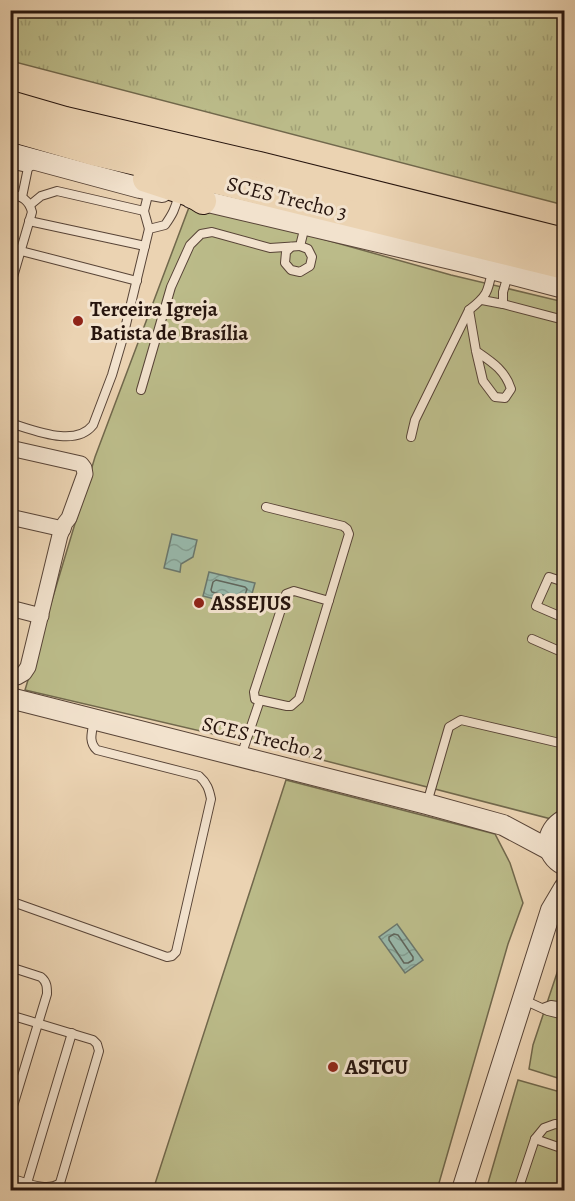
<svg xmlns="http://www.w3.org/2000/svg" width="575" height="1201" font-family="Alegreya,serif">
  <defs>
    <pattern id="grass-tufts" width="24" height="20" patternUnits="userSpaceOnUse" patternTransform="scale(1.5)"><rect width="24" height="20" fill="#bbbb89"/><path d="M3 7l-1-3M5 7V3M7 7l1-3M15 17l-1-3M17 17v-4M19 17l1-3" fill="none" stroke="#a1a075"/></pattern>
    <pattern id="water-waves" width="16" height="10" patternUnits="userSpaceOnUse" patternTransform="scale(1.5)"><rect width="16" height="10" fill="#98b8aa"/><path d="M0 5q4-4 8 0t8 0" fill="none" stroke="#839d91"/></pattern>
  </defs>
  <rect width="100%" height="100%" fill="#ebd3b2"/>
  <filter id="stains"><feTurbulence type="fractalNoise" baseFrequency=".00333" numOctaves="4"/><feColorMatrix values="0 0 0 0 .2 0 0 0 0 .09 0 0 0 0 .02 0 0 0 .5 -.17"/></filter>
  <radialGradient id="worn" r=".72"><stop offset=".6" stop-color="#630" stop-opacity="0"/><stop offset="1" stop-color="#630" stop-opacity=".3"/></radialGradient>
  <polygon fill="url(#grass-tufts)" stroke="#71684c" stroke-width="1.5" points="10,11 564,11 564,205 11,61"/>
  <g fill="#bbbb89" stroke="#71684c" stroke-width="1.5">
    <polygon points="191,202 451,275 564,302 564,803 559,821 299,754 25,690 95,457"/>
    <polygon points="286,780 495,834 510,863 523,903 508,944 437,1190 153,1190"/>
    <polygon points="564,952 564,1080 529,1069 533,1045"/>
    <polygon points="518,1080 564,1093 564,1190 486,1190"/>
  </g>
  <g fill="url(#water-waves)" stroke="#6b776c" stroke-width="1.5">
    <polygon points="172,534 197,540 193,557 181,564 180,572 164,568"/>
    <polygon points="209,572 255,583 248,608 203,596"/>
    <polygon points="397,924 423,960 405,973 379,937"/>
  </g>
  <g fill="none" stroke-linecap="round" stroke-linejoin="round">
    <g stroke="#60665c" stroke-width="1.5">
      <polygon points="216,580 245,587 247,589 244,598 241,600 212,592 211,590 213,582"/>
      <polygon points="394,934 398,935 413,957 413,960 408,963 404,963 389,940 389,937"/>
    </g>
    <defs>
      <g id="service">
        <polyline points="10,164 28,168 37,163"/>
        <polyline points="10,180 13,165"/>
        <path d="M 10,194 C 22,196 29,200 32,212 L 10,287"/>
        <polyline points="22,197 28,168"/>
        <polyline points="30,205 41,196 57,191 144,211"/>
        <polyline points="29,221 145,246"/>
        <polyline points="149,229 144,211 149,191"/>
        <polyline points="291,247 286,252 285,263 291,270 300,272 310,266 312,257 308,249 300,246"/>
        <polyline points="21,251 137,281"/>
        <polyline points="508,275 503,292 503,304 564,320"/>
        <polyline points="482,300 503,304"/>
        <path d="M 469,310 L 476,351 L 483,381 L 495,397 L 505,398 L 511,389 C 505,370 492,362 476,351"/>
        <polyline points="141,390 171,287 190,245 201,234 212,232 270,248 300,246 305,226"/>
        <path d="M 10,423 C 34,430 75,448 93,425 L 112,375 L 122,341 L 149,229 L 165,225 C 172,215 176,208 178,196"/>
        <path d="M 411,437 L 415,420 L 469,310 C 487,296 488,292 492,271"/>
        <polyline points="266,507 343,526 347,529 349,534 299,699 291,706 287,706 255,699 254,692 286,594 294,591 329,601"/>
        <polyline points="564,582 549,577 536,606 564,618"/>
        <polyline points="532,639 564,653"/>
        <polyline points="241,756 260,700"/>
        <polyline points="427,803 449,727 461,720 564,744"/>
        <path d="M 10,901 L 167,957 L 172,956 L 176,952 L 211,799 C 209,789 207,783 199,776 L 97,750 C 88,742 92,732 94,721"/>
        <path d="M 10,967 L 41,977 C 47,982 47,987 47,994 L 10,1116"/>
        <polyline points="524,1000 548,1011 564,1015"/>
        <polyline points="543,1008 551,1005 564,1007"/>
        <path d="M 10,1015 L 93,1040 L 97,1044 L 99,1051 L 60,1183 C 47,1193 25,1182 10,1178"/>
        <polyline points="535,1139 564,1149"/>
        <polyline points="27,1183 72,1033"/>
        <polyline points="325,1190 330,1189 339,1190"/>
        <polyline points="518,1190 535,1139 544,1128 555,1124 564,1125"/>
      </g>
      <g id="minor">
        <polyline points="10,448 81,464 84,468 85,474 69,518 65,523 60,535 28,667 24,673 17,677 10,675"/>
        <polyline points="10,517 63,529"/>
        <polyline points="10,608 41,616"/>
      </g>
      <g id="tertiary">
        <polyline points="10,153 140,188 162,192"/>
        <polyline points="191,198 472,264 564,288"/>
        <polyline points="10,698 427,804 503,825 550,850"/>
        <path d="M 564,820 C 544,831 544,855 564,865"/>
        <polyline points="462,1190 551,910 564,888"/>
      </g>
      <g id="trunk">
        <polyline points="10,104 65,120 259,165 564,241"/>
        <polyline points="10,128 93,152 210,179 564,266"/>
        <polyline points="146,179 192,194 203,201"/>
      </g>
    </defs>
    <use href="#service" stroke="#584437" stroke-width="10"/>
    <use href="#minor" stroke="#584437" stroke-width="17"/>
    <use href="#tertiary" stroke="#584437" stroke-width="22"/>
    <use href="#trunk" stroke="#27150e" stroke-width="28"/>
    <use href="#service" stroke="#f2e2cd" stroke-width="8"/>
    <use href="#minor" stroke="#f2e2cd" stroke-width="15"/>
    <use href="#tertiary" stroke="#f2e2cd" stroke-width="20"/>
    <use href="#trunk" stroke="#ebd3b2" stroke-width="26"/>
  </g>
  <g fill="#8f2418" stroke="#f2e2cd" stroke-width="2">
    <circle cx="78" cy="321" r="6"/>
    <circle cx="199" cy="603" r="6"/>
    <circle cx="333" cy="1067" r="6"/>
  </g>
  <g text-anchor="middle" stroke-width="6" stroke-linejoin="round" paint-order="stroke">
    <g font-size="21" fill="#27150e" stroke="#f2e2cd">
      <text transform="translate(287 198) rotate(14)" y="7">SCES Trecho 3</text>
      <text transform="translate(263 738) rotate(14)" y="7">SCES Trecho 2</text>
    </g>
    <g font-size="21" font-weight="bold" fill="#27150e" stroke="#f2e2cd" text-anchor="start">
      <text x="90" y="316">Terceira Igreja<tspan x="90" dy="24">Batista de Brasília</tspan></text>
      <text x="211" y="610">ASSEJUS</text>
      <text x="345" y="1074">ASTCU</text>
    </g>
  </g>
  <rect width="575" height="1201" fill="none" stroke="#ebd3b2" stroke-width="36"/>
  <rect x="12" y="12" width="551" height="1177" fill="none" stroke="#27150e" stroke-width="3"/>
  <rect x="18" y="18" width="539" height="1165" fill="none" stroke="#27150e" stroke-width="1.5"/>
  <rect width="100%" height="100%" filter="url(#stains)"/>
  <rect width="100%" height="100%" fill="url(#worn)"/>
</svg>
